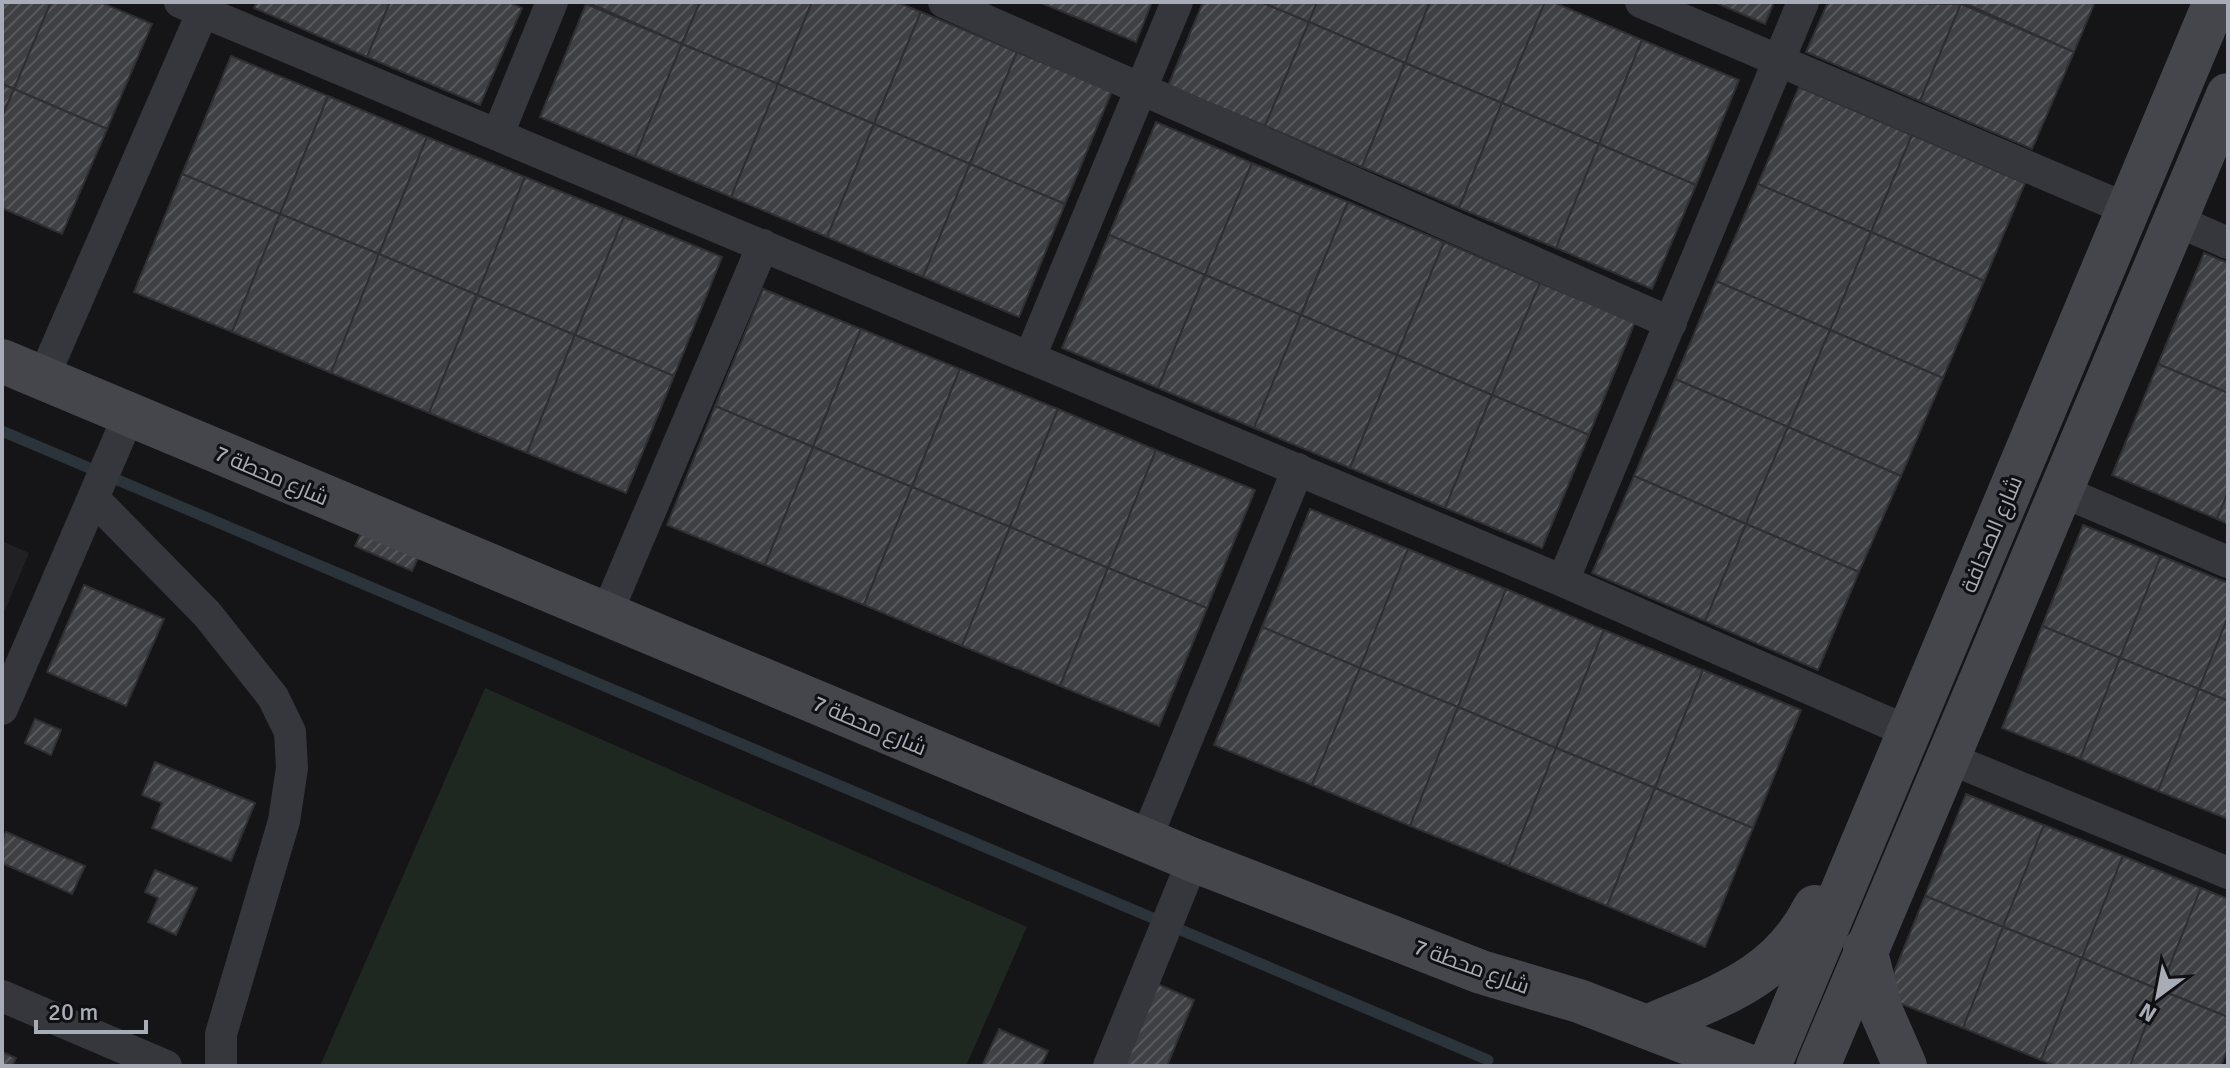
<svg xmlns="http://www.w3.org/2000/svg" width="2230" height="1068" font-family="Signika,Cairo,sans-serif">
  <defs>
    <pattern id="building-hatch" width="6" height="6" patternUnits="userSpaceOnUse" patternTransform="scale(2)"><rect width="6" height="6" fill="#3f4044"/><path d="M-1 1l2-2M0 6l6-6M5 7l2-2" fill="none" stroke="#58595d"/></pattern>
  </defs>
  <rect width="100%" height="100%" fill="#151517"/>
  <polygon fill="#212124" points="2,541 29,553 2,617"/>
  <polygon fill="#1f2721" points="485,688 1027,927 966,1066 320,1066"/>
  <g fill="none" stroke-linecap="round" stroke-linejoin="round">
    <polyline stroke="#2b343b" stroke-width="11" points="2,431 1488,1060"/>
  </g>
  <g fill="url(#building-hatch)" stroke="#2f2f33" stroke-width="2">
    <polygon points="2,2 51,2 14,89 2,84"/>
    <polygon points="51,2 100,2 152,24 107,129 14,89"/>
    <polygon points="257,2 390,2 367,57 254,8"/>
    <polygon points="390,2 508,2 522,8 480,105 367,57"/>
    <polygon points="587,2 700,2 682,44"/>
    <polygon points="700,2 812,2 778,84 682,44"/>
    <polygon points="812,2 897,2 921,12 874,124 778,84"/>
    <polygon points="1039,2 1152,2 1136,42"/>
    <polygon points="1203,2 1261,2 1309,22 1265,126 1168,86"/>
    <polygon points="1261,2 1317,2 1309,22"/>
    <polygon points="1317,2 1430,2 1405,63 1309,22"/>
    <polygon points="1430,2 1545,2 1502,103 1405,63"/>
    <polygon points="1545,2 1553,2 1642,40 1599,144 1502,103"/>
    <polygon points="1714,2 1774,2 1765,24"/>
    <polygon points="1828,2 1961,4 1920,101 1806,52"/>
    <polygon points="1962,2 2095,2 2074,52"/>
    <polygon points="586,4 682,44 635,157 540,117"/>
    <polygon points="1961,4 2074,52 2032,149 1920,101"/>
    <polygon points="921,12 1017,52 970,164 874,124"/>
    <polygon points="1309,22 1405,63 1362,167 1265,126"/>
    <polygon points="1642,40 1739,80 1696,185 1599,144"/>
    <polygon points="682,44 778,84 731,197 635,157"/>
    <polygon points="1017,52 1112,91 1065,204 970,164"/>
    <polygon points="231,56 328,96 280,214 182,174"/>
    <polygon points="1405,63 1502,103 1459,208 1362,167"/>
    <polygon points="2,84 14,89 2,117"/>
    <polygon points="778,84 874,124 827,237 731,197"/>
    <polygon points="1799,87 1912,135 1871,232 1758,184"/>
    <polygon points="14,89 107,129 62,234 2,208 2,117"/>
    <polygon points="328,96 427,137 379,254 280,214"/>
    <polygon points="1502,103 1599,144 1556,248 1459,208"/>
    <polygon points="1156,122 1252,163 1205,275 1109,235"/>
    <polygon points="874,124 970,164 923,277 827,237"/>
    <polygon points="1912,135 2025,183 1984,281 1871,232"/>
    <polygon points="427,137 525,177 477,295 379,254"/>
    <polygon points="1599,144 1696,185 1652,289 1556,248"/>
    <polygon points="1252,163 1348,202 1301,315 1205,275"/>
    <polygon points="970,164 1065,204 1019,317 923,277"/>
    <polygon points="182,174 280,214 232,332 134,292"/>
    <polygon points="525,177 624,217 575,335 477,295"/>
    <polygon points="1758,184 1871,232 1830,330 1716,281"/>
    <polygon points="1348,202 1444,242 1397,355 1301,315"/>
    <polygon points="280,214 379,254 331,373 232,332"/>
    <polygon points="624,217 722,257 674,376 575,335"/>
    <polygon points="1871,232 1984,281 1943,378 1830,330"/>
    <polygon points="1109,235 1205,275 1158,388 1062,348"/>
    <polygon points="1444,242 1540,283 1492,395 1397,355"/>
    <polygon points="2204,253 2228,263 2228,393 2158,364"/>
    <polygon points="379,254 477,295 429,413 331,373"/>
    <polygon points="1205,275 1301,315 1254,428 1158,388"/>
    <polygon points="1716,281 1830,330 1788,427 1675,379"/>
    <polygon points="1540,283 1635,322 1589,435 1492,395"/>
    <polygon points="763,289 861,329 813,447 715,406"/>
    <polygon points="477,295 575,335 527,453 429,413"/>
    <polygon points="1301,315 1397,355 1350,468 1254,428"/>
    <polygon points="861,329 960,369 912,487 813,447"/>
    <polygon points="1830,330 1943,378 1901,476 1788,427"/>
    <polygon points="575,335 674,376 626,493 527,453"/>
    <polygon points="1397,355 1492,395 1445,508 1350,468"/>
    <polygon points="2158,364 2228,393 2228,492 2217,519 2112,475"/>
    <polygon points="960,369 1058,409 1010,527 912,487"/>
    <polygon points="1675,379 1788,427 1746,524 1634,476"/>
    <polygon points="1492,395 1589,435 1542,548 1445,508"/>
    <polygon points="715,406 813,447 765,565 667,525"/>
    <polygon points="1058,409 1156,450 1108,568 1010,527"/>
    <polygon points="1788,427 1901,476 1859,572 1746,524"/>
    <polygon points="813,447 912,487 864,605 765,565"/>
    <polygon points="1156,450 1255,490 1207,608 1108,568"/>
    <polygon points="1634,476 1746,524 1705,621 1592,573"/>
    <polygon points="912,487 1010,527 962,646 864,605"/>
    <polygon points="2228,492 2228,524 2217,519"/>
    <polygon points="1310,509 1408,549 1360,668 1262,627"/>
    <polygon points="1746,524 1859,572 1818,670 1705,621"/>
    <polygon points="2083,525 2161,556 2120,658 2042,626"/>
    <polygon points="1010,527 1108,568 1060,686 962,646"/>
    <polygon points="362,531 419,556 412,571 355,546"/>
    <polygon points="1408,549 1506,589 1458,707 1360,668"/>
    <polygon points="2161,556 2228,583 2228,617 2199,689 2120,658"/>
    <polygon points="1108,568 1207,608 1159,726 1060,686"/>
    <polygon points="84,585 164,619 126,706 47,672"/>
    <polygon points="1506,589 1604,630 1556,748 1458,707"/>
    <polygon points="2228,617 2228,701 2199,689"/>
    <polygon points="2042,626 2120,658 2080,759 2002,728"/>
    <polygon points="1262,627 1360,668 1312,785 1214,745"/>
    <polygon points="1604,630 1703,670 1655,788 1556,748"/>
    <polygon points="2120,658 2199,689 2158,791 2080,759"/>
    <polygon points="1360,668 1458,707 1410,826 1312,785"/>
    <polygon points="1703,670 1801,710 1753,828 1655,788"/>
    <polygon points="2199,689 2228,701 2228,819 2158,791"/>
    <polygon points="1458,707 1556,748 1509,866 1410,826"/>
    <polygon points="35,719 61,730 51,755 25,743"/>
    <polygon points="1556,748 1655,788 1607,906 1509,866"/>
    <polygon points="155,762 255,803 231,861 152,828 162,803 142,795"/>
    <polygon points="1655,788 1753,828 1705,947 1607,906"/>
    <polygon points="1966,794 2044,825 2003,927 1925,896"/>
    <polygon points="2044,825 2123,856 2082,958 2003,927"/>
    <polygon points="6,832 85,866 72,894 2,863 2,841"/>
    <polygon points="2123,856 2201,888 2160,990 2082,958"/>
    <polygon points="155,870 197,888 176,935 148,922 158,898 145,892"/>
    <polygon points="2201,888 2228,899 2228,1017 2160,990"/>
    <polygon points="1925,896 2003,927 1963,1028 1884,997"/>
    <polygon points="2003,927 2082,958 2041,1060 1963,1028"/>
    <polygon points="2082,958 2160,990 2130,1066 2056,1066 2041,1060"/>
    <polygon points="1153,982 1194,1000 1167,1066 1117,1066"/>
    <polygon points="2160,990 2228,1017 2228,1047 2221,1066 2130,1066"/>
    <polygon points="999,1029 1048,1051 1041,1066 982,1066"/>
    <polygon points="2,1052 16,1058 12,1066 2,1066"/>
  </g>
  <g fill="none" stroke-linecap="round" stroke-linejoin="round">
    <g stroke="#36373c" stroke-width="32">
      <polyline points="180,2 1563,581 1909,732"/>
      <polyline points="944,2 1671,323"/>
      <polyline points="1641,2 2127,209"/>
      <polyline points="498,134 552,2"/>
      <polyline points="2175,220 2228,243"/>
      <polyline points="1030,357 1177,2"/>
      <polyline points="43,378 207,2"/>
      <polyline points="2059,490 2228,562"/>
      <polyline points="94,499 207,614 273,697 290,732 292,768 284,821 221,1034 221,1066"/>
      <polyline points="1563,581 1803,2"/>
      <polyline points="606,615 763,245"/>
      <polyline points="2,709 129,415"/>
      <polyline points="1946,757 2228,873"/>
      <polyline points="1145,841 1298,469"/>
      <polyline points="2,996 166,1066"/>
      <polyline points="1109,1066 1193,860"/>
    </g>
    <g stroke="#44464c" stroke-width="44">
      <polyline points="2,361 1193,860 1481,972 1579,1001 1748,1066"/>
      <polyline points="1865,949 1881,1011 1905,1066"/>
      <path d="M 1647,1027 C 1718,996 1778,980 1815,907"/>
      <polyline points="1769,1066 2215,2"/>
      <polyline points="1818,1066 2228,95"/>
    </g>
  </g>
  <g text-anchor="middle" stroke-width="6" stroke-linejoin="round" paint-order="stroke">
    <g font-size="22" fill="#a7acb7" stroke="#101012">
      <text transform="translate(272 475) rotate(23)" y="8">شارع محطة 7</text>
      <text transform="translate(1991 534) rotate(-67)" y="8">شارع الصحافة</text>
      <text transform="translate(870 725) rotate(23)" y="8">شارع محطة 7</text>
      <text transform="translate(1472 966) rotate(20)" y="8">شارع محطة 7</text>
    </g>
  </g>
  <rect width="2230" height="1068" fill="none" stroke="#a7acb7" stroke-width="8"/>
  <g transform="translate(2158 996) rotate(212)" stroke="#101012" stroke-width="6" paint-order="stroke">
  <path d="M0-6L14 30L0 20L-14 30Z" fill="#a7acb7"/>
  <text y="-12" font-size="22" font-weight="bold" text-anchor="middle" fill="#a7acb7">N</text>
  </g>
  <path d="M36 1020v12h110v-12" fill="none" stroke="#a7acb7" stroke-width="4"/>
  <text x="48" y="1020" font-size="24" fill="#a7acb7" stroke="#101012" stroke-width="6" paint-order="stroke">20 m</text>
</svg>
